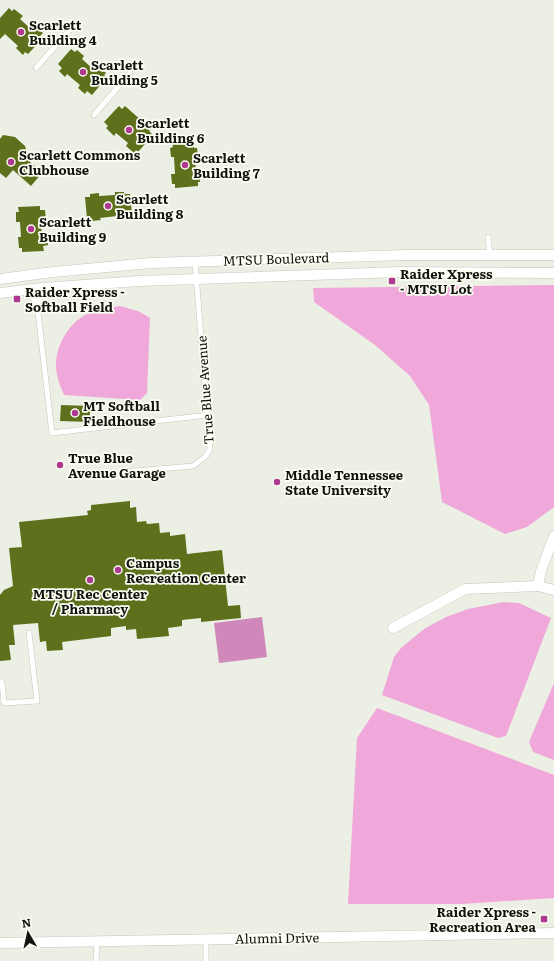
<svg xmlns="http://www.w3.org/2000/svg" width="554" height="961" font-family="Literata,serif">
  <rect width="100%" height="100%" fill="#ecf0e4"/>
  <g fill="#f0a7da">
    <polygon points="554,285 554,507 527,527 505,534 442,502 429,405 410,376 375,345 314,302 313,288"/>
    <path d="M 120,306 L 138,311 L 150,318 L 147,393 L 140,400 L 64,395 C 60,385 56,376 56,365 C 56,345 69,323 87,314 C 97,309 109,307 120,306 Z"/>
    <polygon points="504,602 519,603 551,618 506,736 498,738 382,695 394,657 401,648 424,629 446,617 468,609"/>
    <polygon points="554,683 554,760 533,752 529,742"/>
    <polygon points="377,708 554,775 554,898 462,904 348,904 357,738"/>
  </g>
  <polygon fill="#d088bb" points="262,617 267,657 219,663 214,623"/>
  <g fill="#5f701c">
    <polygon points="9,8 12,11 14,9 23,16 20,19 33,31 36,27 43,33 40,36 42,39 28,54 25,52 23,55 16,48 18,46 5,34 0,39 0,18"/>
    <polygon points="71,49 75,52 77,50 84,56 82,59 93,69 97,65 106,73 104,75 107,77 92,95 87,91 85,94 78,88 80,85 74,80 67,74 65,77 59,71 62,68 58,64"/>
    <polygon points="119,106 122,109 125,106 151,129 149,131 153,135 138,152 136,150 134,153 126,146 128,143 116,133 114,136 106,128 108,126 104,122"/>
    <polygon points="3,135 15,137 25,146 28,156 26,158 42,173 31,186 13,170 6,178 0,173 0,139"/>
    <polygon points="194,141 194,148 197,148 198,156 195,157 196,172 199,172 200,182 198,182 198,186 175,188 175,184 172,184 171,174 175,174 174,157 171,157 170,148 173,147 172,143"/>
    <polygon points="115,192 124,192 124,194 130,194 132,215 127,216 127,219 117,220 117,216 100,218 101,220 92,221 92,219 87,219 85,197 90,197 90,194 99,193 99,196 115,195"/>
    <polygon points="40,206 40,210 45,210 46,220 41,220 42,236 47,236 48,245 43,246 44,251 22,252 22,248 19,248 18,237 21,237 20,222 16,222 16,212 19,212 18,207"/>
    <polygon points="61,405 90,406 90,422 60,421"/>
    <polygon points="130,501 130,508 136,507 137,522 146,521 147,524 159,523 160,533 170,532 170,536 185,534 187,554 222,550 228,606 240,605 241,618 201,622 201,618 182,620 182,626 168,628 169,636 137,639 136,629 126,630 126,626 111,628 111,636 62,642 63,650 47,651 46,641 40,642 38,623 13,625 15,645 9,645 11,660 0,661 0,595 4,590 13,586 9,548 22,547 19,522 88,515 87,511 91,510 91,505"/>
  </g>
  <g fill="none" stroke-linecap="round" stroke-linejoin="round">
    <defs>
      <g id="service">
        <polyline points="36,68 75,24"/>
        <polyline points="94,115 130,73"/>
        <polyline points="488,237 490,255"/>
        <polyline points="29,290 31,296 37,304 41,297 42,288"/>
        <polyline points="37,304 52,433 208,415"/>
        <polyline points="123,472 193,466 205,457 210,449 195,262"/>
        <polyline points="0,681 2,683 4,703 37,701 29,633"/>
        <polyline points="206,939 206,961"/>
        <polyline points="96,961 97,941"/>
      </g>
      <g id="minor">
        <polyline points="0,279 53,272 151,263 406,255 554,255"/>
        <polyline points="0,293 42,288 139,281 400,272 554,273"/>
        <polyline points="554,536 541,571 538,586 554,590"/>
        <polyline points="393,628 465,589 538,586"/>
        <polyline points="0,943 554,933"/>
      </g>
    </defs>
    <use href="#service" stroke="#c3c7bb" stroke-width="6"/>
    <use href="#minor" stroke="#c3c7bb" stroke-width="11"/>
    <use href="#service" stroke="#fff" stroke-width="5"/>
    <use href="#minor" stroke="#fff" stroke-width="10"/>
  </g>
  <g fill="#ad3991" stroke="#fafef1" stroke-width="1.5">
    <circle cx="21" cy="32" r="4"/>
    <circle cx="83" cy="72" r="4"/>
    <circle cx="129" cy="130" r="4"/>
    <circle cx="11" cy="162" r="4"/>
    <circle cx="185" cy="165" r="4"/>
    <circle cx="108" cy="206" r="4"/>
    <circle cx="31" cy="229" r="4"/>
    <rect x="388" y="277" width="8" height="8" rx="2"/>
    <rect x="13" y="295" width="8" height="8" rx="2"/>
    <circle cx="75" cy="413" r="4"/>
    <circle cx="60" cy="465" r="4"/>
    <circle cx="277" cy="482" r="4"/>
    <circle cx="118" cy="570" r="4"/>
    <circle cx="90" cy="580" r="4"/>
    <rect x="540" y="915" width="8" height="8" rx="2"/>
  </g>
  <g text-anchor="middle" stroke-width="3.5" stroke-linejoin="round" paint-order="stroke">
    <g font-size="13" font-weight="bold" fill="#12130f" stroke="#fafef1" text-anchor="start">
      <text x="29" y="30">Scarlett<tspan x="29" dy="15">Building 4</tspan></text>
      <text x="91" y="70">Scarlett<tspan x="91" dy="15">Building 5</tspan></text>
      <text x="137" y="128">Scarlett<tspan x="137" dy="15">Building 6</tspan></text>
      <text x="19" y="160">Scarlett Commons<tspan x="19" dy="15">Clubhouse</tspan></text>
      <text x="193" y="163">Scarlett<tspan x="193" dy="15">Building 7</tspan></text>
      <text x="116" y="204">Scarlett<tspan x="116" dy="15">Building 8</tspan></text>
      <text x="39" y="227">Scarlett<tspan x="39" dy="15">Building 9</tspan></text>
      <text x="400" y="279">Raider Xpress<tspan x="400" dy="15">- MTSU Lot</tspan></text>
      <text x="25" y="297">Raider Xpress -<tspan x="25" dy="15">Softball Field</tspan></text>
      <text x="83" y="411">MT Softball<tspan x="83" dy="15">Fieldhouse</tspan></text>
      <text x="68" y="463">True Blue<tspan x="68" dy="15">Avenue Garage</tspan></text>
      <text x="285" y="480">Middle Tennessee<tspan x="285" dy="15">State University</tspan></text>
      <text x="126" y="568">Campus<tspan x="126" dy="15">Recreation Center</tspan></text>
      <text x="90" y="599" text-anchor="middle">MTSU Rec Center<tspan x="90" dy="15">/ Pharmacy</tspan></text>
      <text x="536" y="917" text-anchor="end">Raider Xpress -<tspan x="536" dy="15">Recreation Area</tspan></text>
    </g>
    <g font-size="13" fill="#12130f" stroke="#fafef1">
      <text transform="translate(276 259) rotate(-2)" y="5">MTSU Boulevard</text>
      <text transform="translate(205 390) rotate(-94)" y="5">True Blue Avenue</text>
      <text transform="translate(277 938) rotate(-1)" y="5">Alumni Drive</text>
    </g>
  </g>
  <g transform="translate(28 933) rotate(351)" stroke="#fafef1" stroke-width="3" paint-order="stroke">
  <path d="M0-3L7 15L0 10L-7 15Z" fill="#12130f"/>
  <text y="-6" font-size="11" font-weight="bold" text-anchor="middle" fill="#12130f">N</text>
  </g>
</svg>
